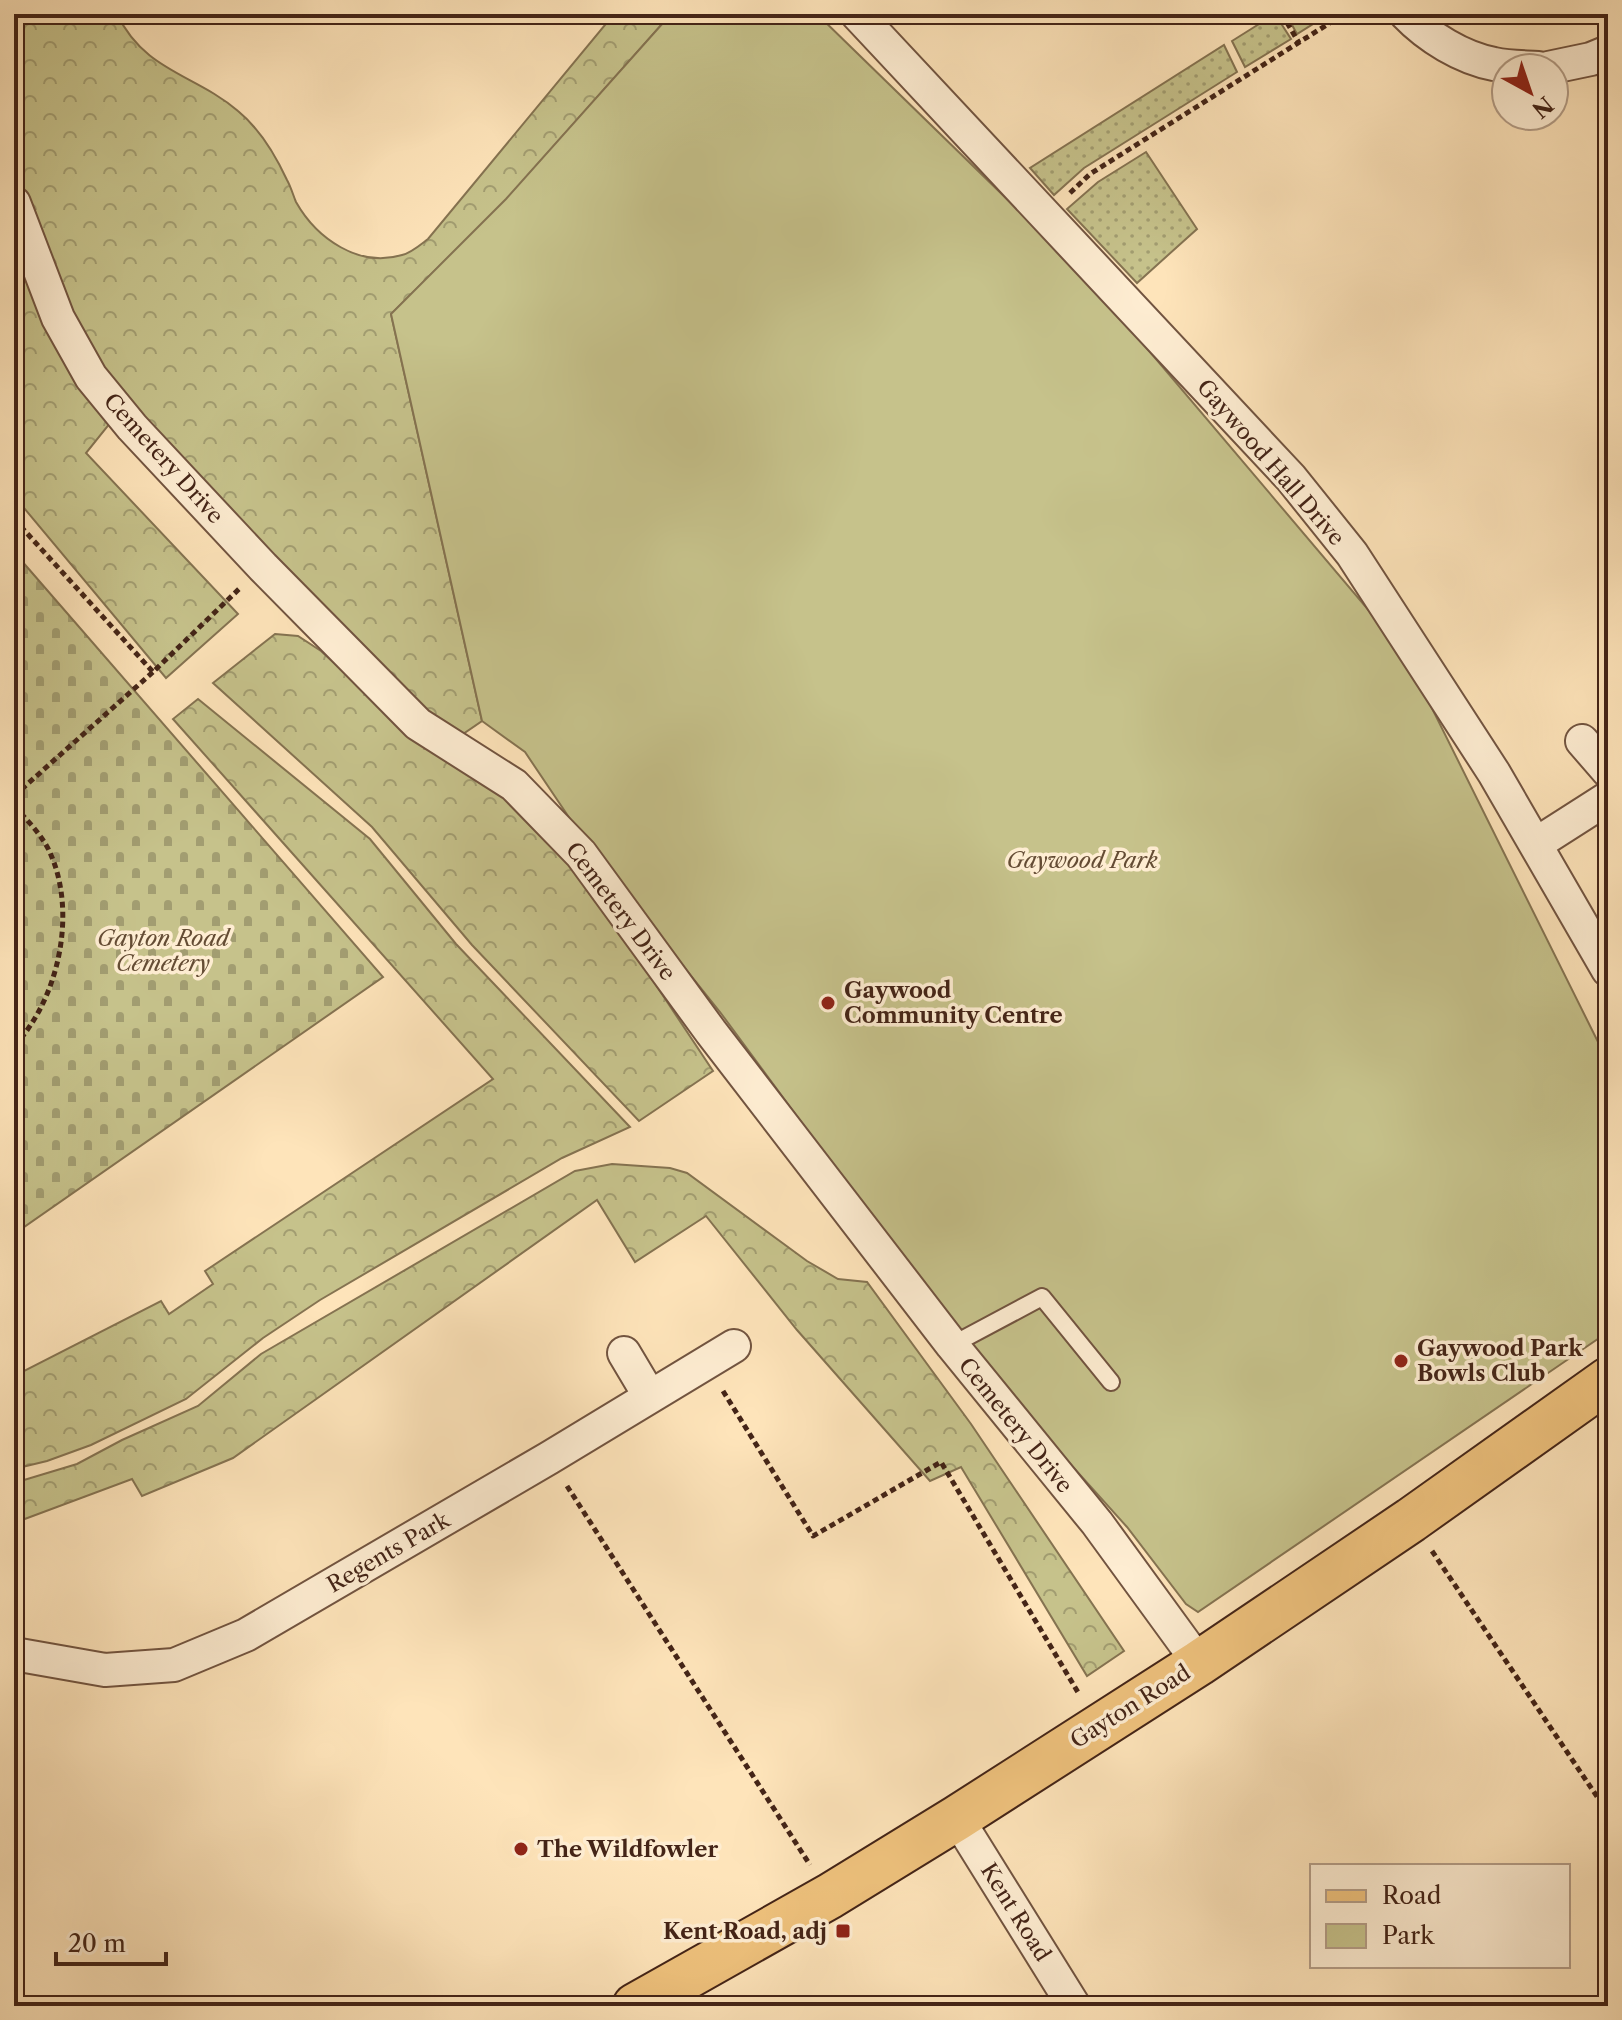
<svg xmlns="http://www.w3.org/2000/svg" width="1622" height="2020" font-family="'Libre Caslon Text',serif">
  <defs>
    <pattern id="grass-dots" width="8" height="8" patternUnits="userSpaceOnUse" patternTransform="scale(2)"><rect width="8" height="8" fill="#c6c28b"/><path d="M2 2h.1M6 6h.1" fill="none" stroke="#a29d71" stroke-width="1.8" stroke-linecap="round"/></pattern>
    <pattern id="forest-crowns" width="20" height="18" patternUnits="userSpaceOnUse" patternTransform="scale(2)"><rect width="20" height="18" fill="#c6c28b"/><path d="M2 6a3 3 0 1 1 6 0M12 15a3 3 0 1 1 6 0" fill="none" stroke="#a29d71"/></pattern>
    <pattern id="cemetery-stones" width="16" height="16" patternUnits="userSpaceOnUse" patternTransform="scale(2)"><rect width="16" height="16" fill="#c6c28b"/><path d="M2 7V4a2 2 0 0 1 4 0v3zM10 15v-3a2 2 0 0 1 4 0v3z" fill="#a29d71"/></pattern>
  </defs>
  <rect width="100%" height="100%" fill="#fee4ba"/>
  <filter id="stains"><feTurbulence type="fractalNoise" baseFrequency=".0025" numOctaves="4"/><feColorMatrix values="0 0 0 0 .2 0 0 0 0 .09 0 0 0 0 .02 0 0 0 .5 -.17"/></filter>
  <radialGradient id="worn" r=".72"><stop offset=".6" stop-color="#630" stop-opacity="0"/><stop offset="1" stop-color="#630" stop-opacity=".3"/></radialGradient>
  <g fill="url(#grass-dots)" stroke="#857351" stroke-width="2">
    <polygon points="1275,14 1291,39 1245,67 1232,41"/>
    <polygon points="1286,14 1329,14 1297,34"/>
    <polygon points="1224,45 1237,72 1084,168 1054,195 1030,168"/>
    <polygon points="1146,152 1197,229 1137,283 1067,209 1098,182"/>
  </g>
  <g fill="url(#forest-crowns)" stroke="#857351" stroke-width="2">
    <path d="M 14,14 L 117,14 C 145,72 195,74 238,111 C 260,129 275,154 287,180 C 291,187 293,195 296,202 C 317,239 359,268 402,255 C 411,253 420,245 428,239 L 614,14 L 671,14 L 506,200 L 391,314 L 482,721 L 460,736 L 426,718 L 97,375 L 14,190 Z"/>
    <polygon points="14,218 115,417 86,453 238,614 166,678 14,496"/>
    <polygon points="275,634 298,636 321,651 410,732 500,791 573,860 713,1071 639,1121 472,945 372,827 213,683"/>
    <polygon points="198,699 370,839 456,944 630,1127 562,1158 320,1300 263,1338 186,1399 91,1445 47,1461 14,1469 14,1376 161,1301 169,1314 213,1284 205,1271 493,1079 173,719"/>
    <polygon points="612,1164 670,1168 687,1173 807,1261 838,1279 867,1282 971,1424 1124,1651 1087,1676 961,1467 930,1481 797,1330 706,1216 635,1262 597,1200 233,1458 142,1496 132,1479 14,1523 14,1483 77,1464 122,1440 198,1406 261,1354 575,1171"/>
  </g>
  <polygon fill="url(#cemetery-stones)" stroke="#857351" stroke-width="2" points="14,552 383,977 14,1234"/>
  <polygon fill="#c6c28b" stroke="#857351" stroke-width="2" points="671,14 817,14 1084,274 1404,652 1608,1062 1608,1332 1198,1612 1186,1604 1127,1527 974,1357 720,1012 595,856 525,752 482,721 391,314 506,199"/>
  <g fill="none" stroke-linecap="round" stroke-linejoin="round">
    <defs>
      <polyline id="service" points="952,1345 1042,1297 1111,1382"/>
      <g id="minor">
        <polyline points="857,14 1291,478 1352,554 1494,773 1608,970"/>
        <path d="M 1406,14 C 1428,37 1462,58 1494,64 C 1508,67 1523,67 1538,68"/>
        <polyline points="1548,68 1591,59 1608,52"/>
        <polyline points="14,203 58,318 91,377 132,427 263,567 418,724 514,785 581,854 711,1032 952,1345 1097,1523 1199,1663"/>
        <polyline points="1582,741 1608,771"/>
        <polyline points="1536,844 1608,798"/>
        <polyline points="624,1353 649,1395"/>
        <polyline points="14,1654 105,1670 174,1665 246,1635 549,1458 734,1346"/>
        <polyline points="957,1818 1074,2006"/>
      </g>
      <polyline id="primary" points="635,2006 830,1896 957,1818 1199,1663 1411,1520 1608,1380"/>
    </defs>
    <use href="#service" stroke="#725440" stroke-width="20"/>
    <use href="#minor" stroke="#725440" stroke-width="36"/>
    <use href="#primary" stroke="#442417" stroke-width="48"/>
    <g stroke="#442417" stroke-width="5" stroke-dasharray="6 4" stroke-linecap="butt">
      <polyline points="1282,14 1299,43"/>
      <polyline points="1070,193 1090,174 1344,14"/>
      <polyline points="14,519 153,672 239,589"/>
      <polyline points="14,796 153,672"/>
      <path d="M 14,806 C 27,820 44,837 51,855 C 77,915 58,1000 14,1046"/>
      <polyline points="723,1391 813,1536 941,1462 1079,1694"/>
      <polyline points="567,1486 810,1865"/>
      <polyline points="1432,1551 1608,1813"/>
    </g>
    <use href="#service" stroke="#feedd2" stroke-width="16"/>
    <use href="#minor" stroke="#feedd2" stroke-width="32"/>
    <use href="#primary" stroke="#efc27d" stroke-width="44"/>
  </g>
  <g fill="#8f2418" stroke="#feedd2" stroke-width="3">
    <circle cx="828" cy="1003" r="8"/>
    <circle cx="1401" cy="1361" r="8"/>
    <circle cx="521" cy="1849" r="8"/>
    <rect x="835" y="1923" width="16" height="16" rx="4"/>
  </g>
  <g text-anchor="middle" stroke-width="7" stroke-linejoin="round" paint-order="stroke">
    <g font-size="22" fill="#442417" stroke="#feedd2">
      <text transform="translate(164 458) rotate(48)" y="8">Cemetery Drive</text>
      <text transform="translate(1271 462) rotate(49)" y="8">Gaywood Hall Drive</text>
      <text transform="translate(621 911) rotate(53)" y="8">Cemetery Drive</text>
      <text transform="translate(1016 1425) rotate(51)" y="8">Cemetery Drive</text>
      <text transform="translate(388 1552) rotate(-30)" y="8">Regents Park</text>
      <text transform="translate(1130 1706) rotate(-32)" y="8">Gayton Road</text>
      <text transform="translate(1016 1912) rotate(58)" y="8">Kent Road</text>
    </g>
    <g font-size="22" font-style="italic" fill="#644c34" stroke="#feedd2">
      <text x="1082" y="868">Gaywood Park</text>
      <text x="163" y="946">Gayton Road<tspan x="163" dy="25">Cemetery</tspan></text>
    </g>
    <g font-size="22" font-weight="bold" fill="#442417" stroke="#feedd2" text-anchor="start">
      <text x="844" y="998">Gaywood<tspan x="844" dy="25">Community Centre</tspan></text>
      <text x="1417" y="1356">Gaywood Park<tspan x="1417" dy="25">Bowls Club</tspan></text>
      <text x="537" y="1857">The Wildfowler</text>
      <text x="827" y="1939" text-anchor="end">Kent Road, adj</text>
    </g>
  </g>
  <rect width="1622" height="2020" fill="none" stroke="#fee4ba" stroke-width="48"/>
  <rect x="16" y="16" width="1590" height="1988" fill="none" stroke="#442417" stroke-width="4"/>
  <rect x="24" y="24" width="1574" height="1972" fill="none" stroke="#442417" stroke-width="2"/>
  <rect x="1310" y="1864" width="260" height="104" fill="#feedd2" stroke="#b49d87" stroke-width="2"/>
  <rect x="1326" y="1890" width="40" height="12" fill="#efc27d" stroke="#b49d87" stroke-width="2"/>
  <text x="1382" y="1904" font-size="24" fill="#442417">Road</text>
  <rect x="1326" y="1924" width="40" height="24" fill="#c6c28b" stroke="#b49d87" stroke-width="2"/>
  <text x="1382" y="1944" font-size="24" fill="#442417">Park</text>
  <g transform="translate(1530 92) rotate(140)"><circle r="38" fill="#feedd2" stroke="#b49d87" stroke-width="2"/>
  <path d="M0-6L14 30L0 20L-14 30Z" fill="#8f2418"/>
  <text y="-12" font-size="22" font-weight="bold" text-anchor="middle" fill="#442417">N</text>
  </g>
  <path d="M56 1952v12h110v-12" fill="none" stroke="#442417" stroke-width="4"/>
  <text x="68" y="1952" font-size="24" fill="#442417" stroke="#feedd2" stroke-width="6" paint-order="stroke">20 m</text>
  <rect width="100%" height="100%" filter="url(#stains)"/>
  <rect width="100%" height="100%" fill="url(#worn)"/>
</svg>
